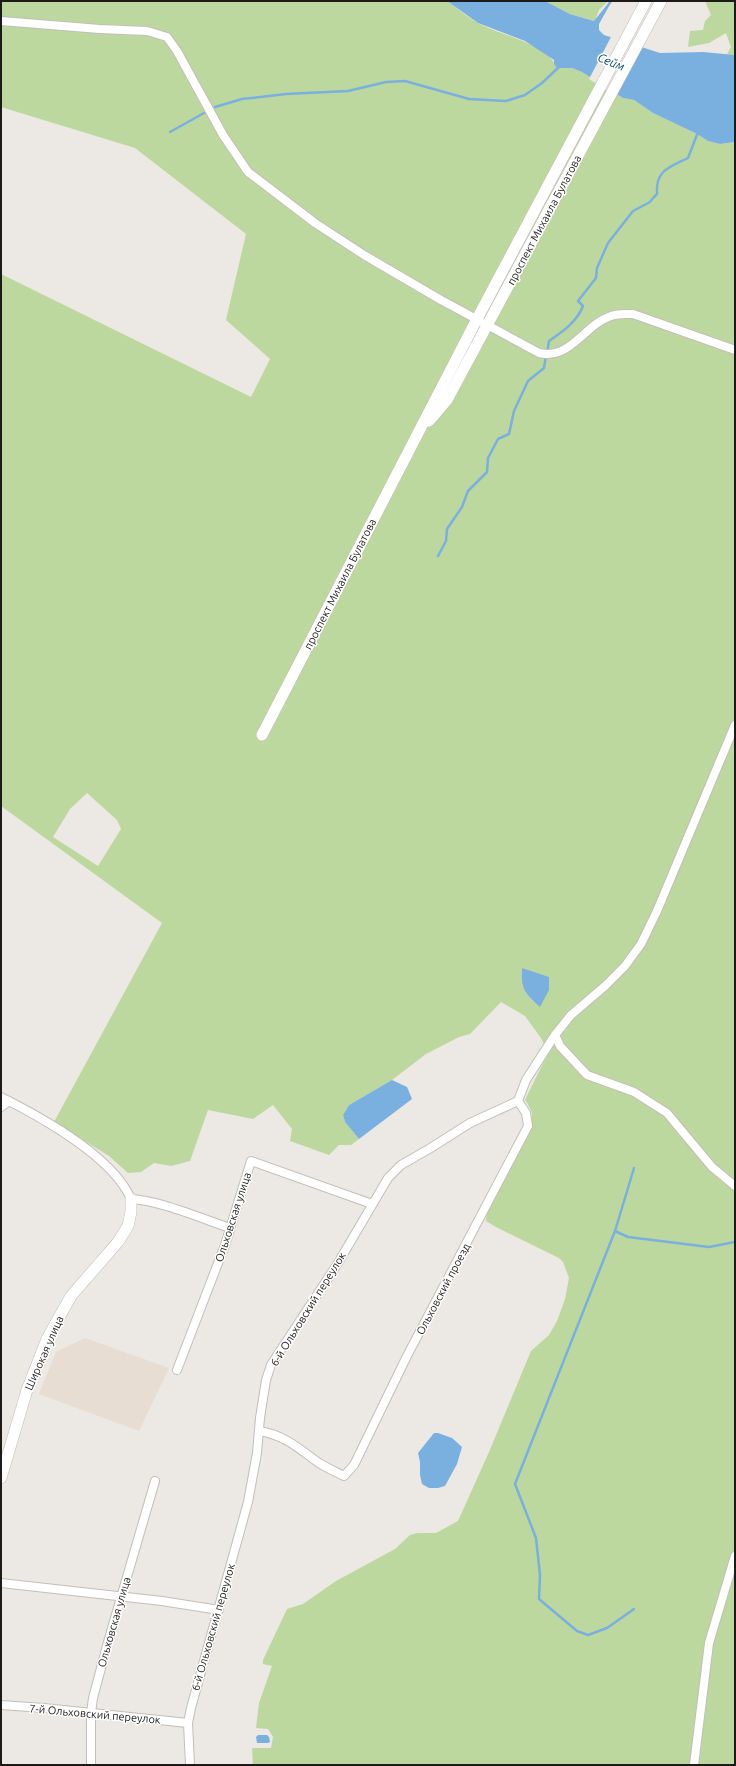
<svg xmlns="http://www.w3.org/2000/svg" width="736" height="1766" font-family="Ubuntu,sans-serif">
  <rect width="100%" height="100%" fill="#ece8e4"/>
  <polygon fill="#e7ddd3" points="85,1338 169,1368 139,1431 39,1394 56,1352"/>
  <g fill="#bdd89e" fill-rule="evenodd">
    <path d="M 1,1 L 447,1 C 457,8 467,17 478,23 C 499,35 547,43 557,68 L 572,68 L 582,72 L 623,98 L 634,100 L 653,113 L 697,134 L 708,141 L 720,144 L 735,142 L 735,1765 L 253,1765 L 252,1748 L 271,1748 L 273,1737 L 268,1729 L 256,1728 L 259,1703 L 272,1666 L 263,1664 L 263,1660 L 287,1609 L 303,1604 L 336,1581 L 395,1549 L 410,1535 L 417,1533 L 436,1533 L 458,1521 L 489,1452 L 531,1351 L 549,1335 L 557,1321 L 565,1299 L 569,1278 L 563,1262 L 559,1258 L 496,1227 L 486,1221 L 487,1211 C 499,1189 532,1136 532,1114 C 531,1109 528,1104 525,1100 L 548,1053 L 541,1038 L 525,1016 L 501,1002 L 470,1034 L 459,1037 L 426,1054 L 392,1080 L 349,1105 L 343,1115 L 345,1122 L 359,1139 L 351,1145 L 339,1145 L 329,1155 L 290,1141 L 292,1129 L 273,1105 L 253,1119 L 208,1110 L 190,1161 L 171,1166 L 154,1163 L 141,1172 L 128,1173 L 109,1156 L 54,1122 L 162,923 L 1,806 L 1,274 L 251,397 L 270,359 L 226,320 L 246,234 L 135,148 L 1,107 ZM 87,793 L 117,820 L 121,829 L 98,866 L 53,837 L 70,809 ZM 522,968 L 540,1007 C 526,996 519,986 522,968 Z"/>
    <polygon points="545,1 608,1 599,10 595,21 570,14"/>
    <polygon points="705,1 735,1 735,55 727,54 731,47 726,33 709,43 688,47 690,31 703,30 705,21 711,15"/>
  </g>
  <g fill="#7ab0df">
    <polygon points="447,1 545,1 570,14 594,21 606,6 608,8 599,24 599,30 604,35 660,53 703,52 735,55 735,142 720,144 708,141 697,134 653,113 634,100 623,98 582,72 572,68 557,68 554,64 554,60 525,41 478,23"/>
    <path d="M 522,968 L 549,977 L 549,990 L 540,1007 C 525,994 520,988 522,968 Z"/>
    <polygon points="392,1080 407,1087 412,1099 359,1139 345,1122 343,1115 349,1105"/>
    <polygon points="434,1433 438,1433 452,1438 462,1447 457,1464 445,1486 438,1488 429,1488 422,1484 420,1475 420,1462 418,1453"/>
    <polygon points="258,1735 267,1735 269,1737 270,1742 268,1743 257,1743 256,1737"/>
  </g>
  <polygon fill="#ece8e4" points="612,35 643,44 615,96 589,79"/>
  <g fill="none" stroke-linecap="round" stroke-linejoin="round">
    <g stroke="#7ab0df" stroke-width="2.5">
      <polyline points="607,7 611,1"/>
      <polyline points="215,107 242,99 286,94 348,91 386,82 405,81 469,99 506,101 525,95 542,83 559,67"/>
      <polyline points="170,132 204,113"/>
      <path d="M 654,197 L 657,194 C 655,170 670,167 688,158 L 698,132"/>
      <path d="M 547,353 L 549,341 C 562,332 577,322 583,306 L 578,301 L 596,278 L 597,268 L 608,243 L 633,211 L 650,202 L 653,198"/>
      <polyline points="438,556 446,541 447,529 462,507 468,491 487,472 488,458 498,439 509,434 514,411 528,381 544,368 546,355"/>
      <polyline points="634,1168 615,1231 628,1237 709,1247 735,1242"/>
      <polyline points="615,1231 515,1484 536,1538 540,1575 539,1599 577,1631 588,1635 607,1628 634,1609"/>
    </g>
    <defs>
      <g id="street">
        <path d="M 1,21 L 100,29 L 147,31 L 167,37 L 177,51 L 223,135 L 248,172 L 315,223 L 364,255 L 441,300 L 539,353 C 571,360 584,325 611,316 C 619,313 626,314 633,314 L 735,350"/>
        <polyline points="735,725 657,911 641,944 625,966 605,986 571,1015 555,1035 560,1046 587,1075 634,1092 667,1113 712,1167 735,1186"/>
        <path d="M 1,1097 C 41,1117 113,1157 131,1199 C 158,1200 203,1219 230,1228"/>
        <polyline points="1,1107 9,1101"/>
        <polyline points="177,1370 225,1245 251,1161 372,1204"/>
        <path d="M 259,1431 C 285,1435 299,1449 319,1463 C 327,1468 336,1472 344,1476 L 354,1465 L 407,1356 L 528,1126 L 526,1113 L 518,1101"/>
        <polyline points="1,1583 162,1601 219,1610"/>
        <polyline points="1,1705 44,1708 188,1723"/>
        <polyline points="91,1765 91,1713 93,1698 108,1642 155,1481"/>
        <polyline points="190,1765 188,1723 191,1708 248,1502 257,1453 260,1418 266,1380 271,1365 338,1263 388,1178 401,1165 429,1149 470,1123 518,1101 526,1080 555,1035"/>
        <polyline points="694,1765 709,1643 735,1556"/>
      </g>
      <g id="secondary">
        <polyline points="429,421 447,400 661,1"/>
        <polyline points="262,735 477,319 646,1"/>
        <polyline points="1,1478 27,1390 47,1339 71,1296 118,1242 128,1226 131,1212 131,1199"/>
      </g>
    </defs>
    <use href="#street" stroke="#c2beba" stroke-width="10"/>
    <use href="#secondary" stroke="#c2beba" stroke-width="12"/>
    <use href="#street" stroke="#fff" stroke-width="8"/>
    <use href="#secondary" stroke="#fff" stroke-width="11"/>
  </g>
  <g text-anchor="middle" stroke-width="3" stroke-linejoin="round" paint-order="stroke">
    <g font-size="11" fill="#1c1b19" stroke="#fff">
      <text transform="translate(544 220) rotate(-62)" y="4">проспект Михаила Булатова</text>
      <text transform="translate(340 584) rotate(-63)" y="4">проспект Михаила Булатова</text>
      <text transform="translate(233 1217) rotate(-72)" y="4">Ольховская улица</text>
      <text transform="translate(443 1289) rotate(-62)" y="4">Ольховский проезд</text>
      <text transform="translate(308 1309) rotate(-58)" y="4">6-й Ольховский переулок</text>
      <text transform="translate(44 1353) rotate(-66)" y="4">Широкая улица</text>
      <text transform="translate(114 1622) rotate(-74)" y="4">Ольховская улица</text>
      <text transform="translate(213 1627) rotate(-74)" y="4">6-й Ольховский переулок</text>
      <text transform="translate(95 1714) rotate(5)" y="4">7-й Ольховский переулок</text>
    </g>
    <g font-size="12" font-style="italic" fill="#074874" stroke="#fff">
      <text transform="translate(611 62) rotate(22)" y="4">Сейм</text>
    </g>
  </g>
  <rect width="736" height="1766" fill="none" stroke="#1c1b19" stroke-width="4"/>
</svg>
